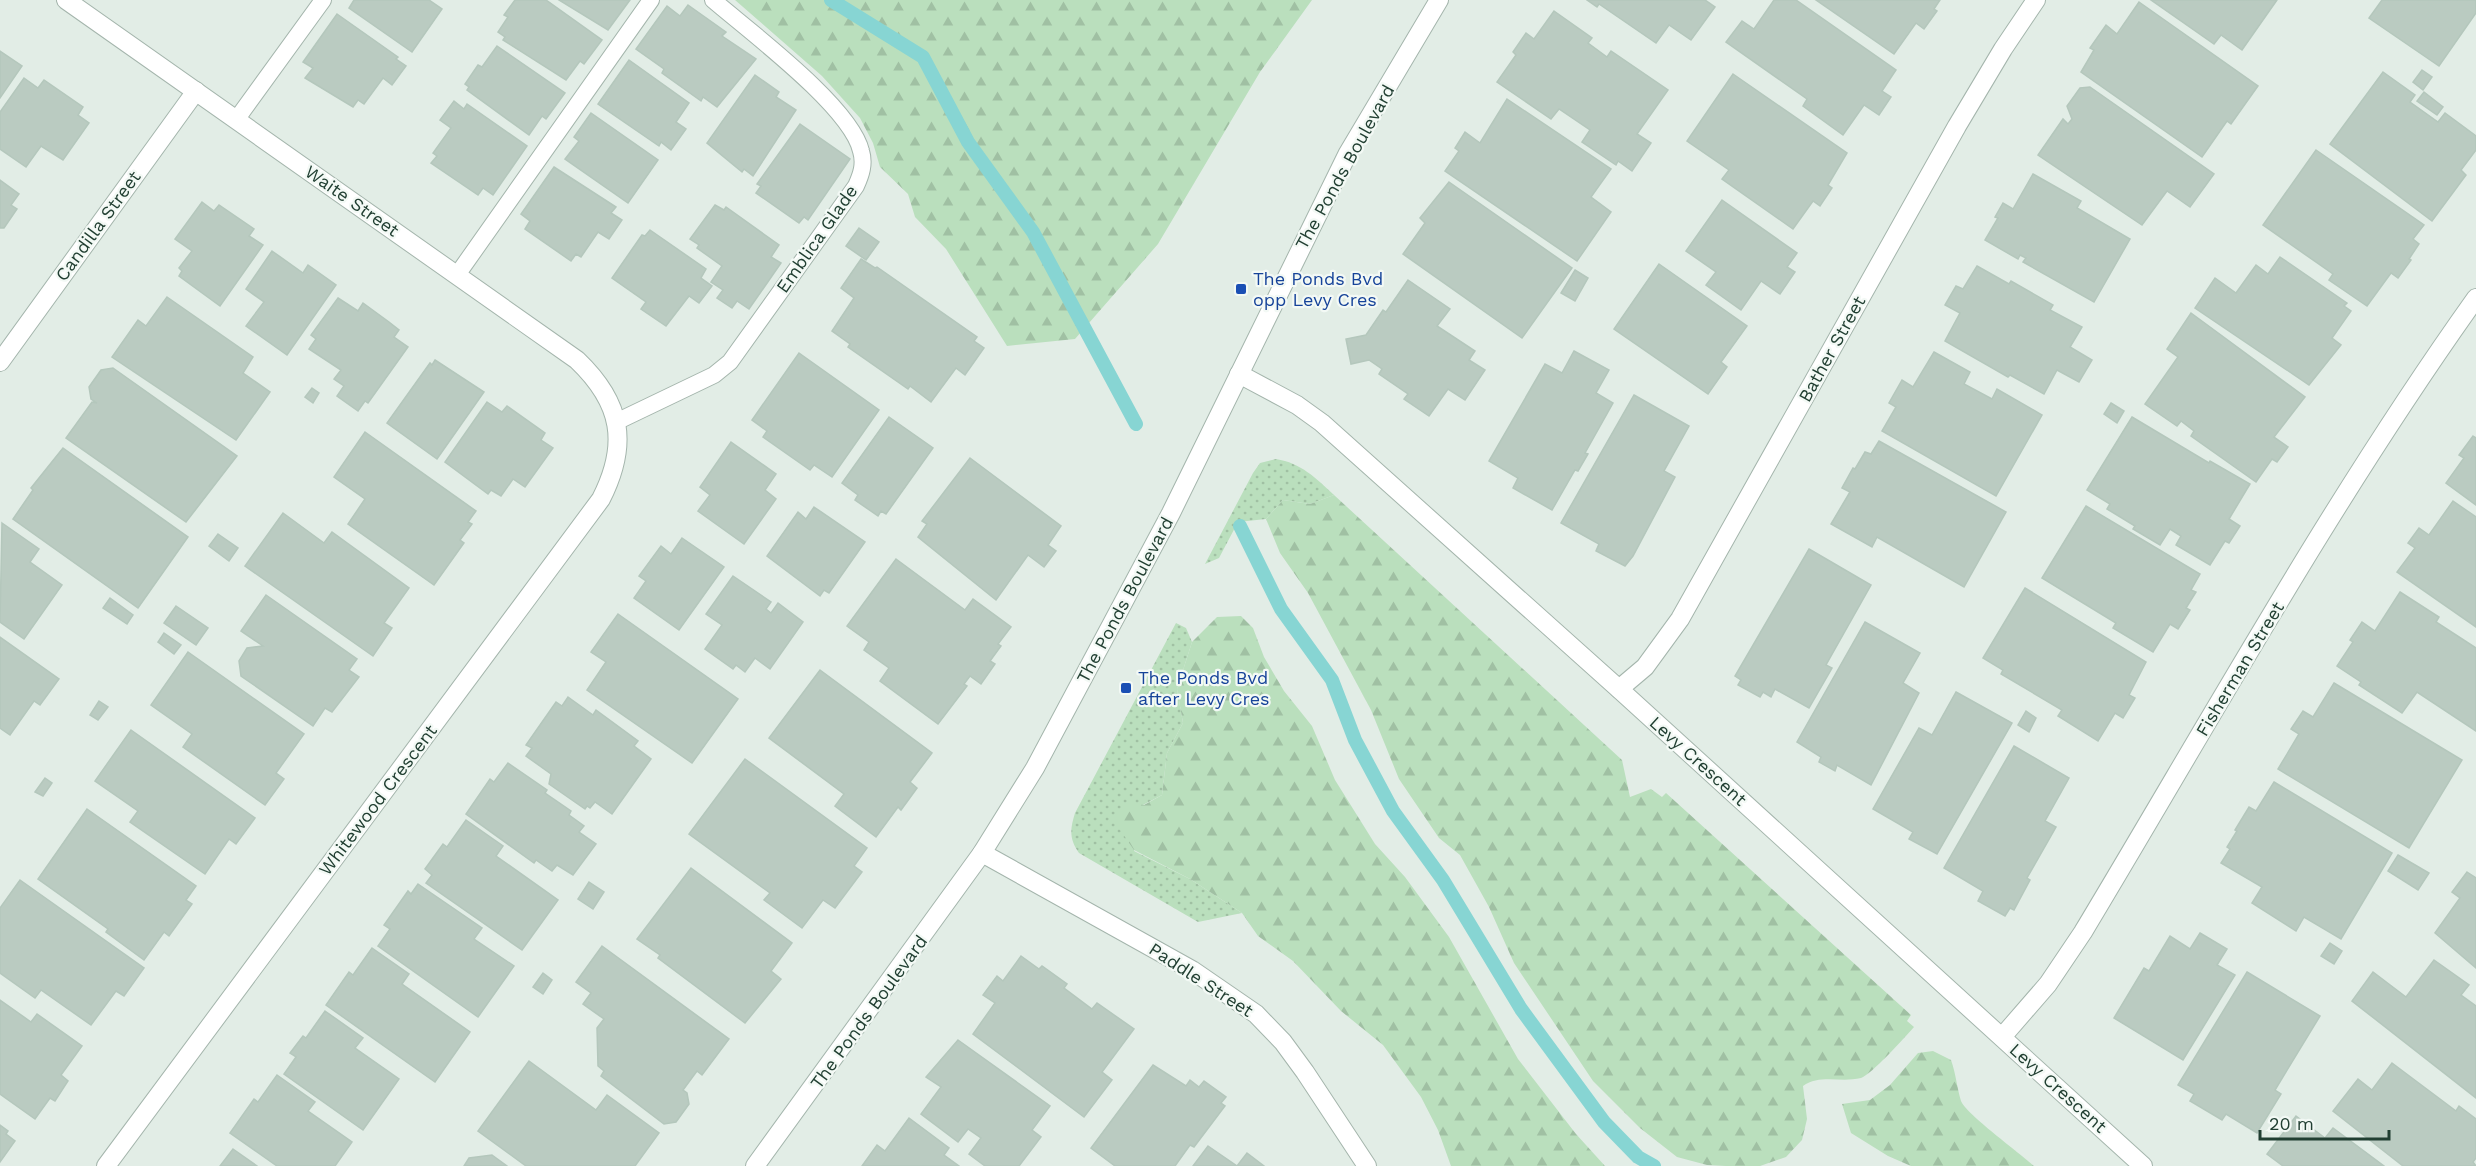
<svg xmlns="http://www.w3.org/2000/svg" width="2476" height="1166" font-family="'Work Sans',sans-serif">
  <defs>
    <pattern id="grass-dots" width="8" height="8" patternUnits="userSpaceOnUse" patternTransform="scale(1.5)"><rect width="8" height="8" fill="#badfbd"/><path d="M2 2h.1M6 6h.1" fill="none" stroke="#a0c0a3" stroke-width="1.8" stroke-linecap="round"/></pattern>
    <pattern id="forest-firs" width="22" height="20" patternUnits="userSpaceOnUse" patternTransform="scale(1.5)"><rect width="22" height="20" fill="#badfbd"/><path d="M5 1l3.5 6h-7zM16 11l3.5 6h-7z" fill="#a0c0a3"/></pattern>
  </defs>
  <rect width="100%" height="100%" fill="#e2ede6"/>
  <g fill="url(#grass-dots)">
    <path d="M 1276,459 C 1301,463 1316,478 1334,495 L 1310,504 L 1283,500 L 1266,519 L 1238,522 L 1219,558 L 1205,564 L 1253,473 L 1260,463 Z"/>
    <path d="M 1176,623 L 1186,628 L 1192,642 L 1177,689 L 1183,723 L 1167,753 L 1162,795 L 1143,805 L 1134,851 L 1190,879 L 1242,913 L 1198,922 L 1079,853 C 1069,839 1070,829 1075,813 Z"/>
  </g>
  <g fill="url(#forest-firs)">
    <polygon points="735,0 1312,0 1260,72 1158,244 1075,339 1007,346 946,249 915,217 908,194 880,167 873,143 860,118 822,76"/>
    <path d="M 1334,495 L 1622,760 L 1630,797 L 1651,789 L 1662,797 L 1666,793 L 1911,1015 L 1907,1021 L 1914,1027 C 1905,1037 1871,1075 1861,1078 C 1841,1083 1820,1074 1803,1086 L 1807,1119 L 1802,1140 L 1786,1157 L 1760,1166 L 1726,1166 L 1707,1165 L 1677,1157 L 1640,1128 L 1593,1081 L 1514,963 L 1489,907 L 1460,855 L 1439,838 L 1399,779 L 1371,710 L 1308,593 L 1280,553 L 1266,519 L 1283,500 L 1310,504 Z"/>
    <polygon points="1241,616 1253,628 1264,657 1284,691 1312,726 1335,780 1375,844 1405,877 1449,937 1518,1059 1576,1134 1605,1166 1451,1166 1438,1130 1421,1097 1383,1045 1341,1011 1293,961 1258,936 1242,913 1190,879 1134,850 1114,821 1129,803 1144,805 1162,795 1167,753 1183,723 1177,689 1192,642 1217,617"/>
    <path d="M 1933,1051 L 1951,1060 C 1956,1074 1957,1088 1961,1101 C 1966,1114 2020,1153 2034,1166 L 1911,1166 L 1888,1156 L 1851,1133 L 1842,1104 L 1870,1100 L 1890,1085 L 1918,1053 Z"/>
  </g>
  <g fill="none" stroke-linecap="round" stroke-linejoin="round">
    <g stroke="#87d5d3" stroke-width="14">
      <polyline points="831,0 923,57 968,142 1033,232 1136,424"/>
      <polyline points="1240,526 1281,609 1332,680 1355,740 1393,811 1443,880 1521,1009 1604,1122 1638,1157 1654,1166"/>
    </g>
  </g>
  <g fill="#bacbc1" stroke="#b4c7bc" stroke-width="1.5">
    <polygon points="354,0 429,0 442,9 412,52 349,8"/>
    <polygon points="515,0 546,0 602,40 584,64 580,61 566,80 503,40 505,37 498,32 508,17 504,15"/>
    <polygon points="559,0 630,0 608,30"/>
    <polygon points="1587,0 1705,0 1715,7 1691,40 1669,25 1656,43 1599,4 1597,7"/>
    <polygon points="1774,0 1796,0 1896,70 1882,91 1891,97 1879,115 1864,105 1843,135 1803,106 1807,99 1726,42 1742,21 1754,29"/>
    <polygon points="1816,0 1940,0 1934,9 1937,11 1924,29 1916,23 1894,54"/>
    <polygon points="2151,0 2277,0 2242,50 2221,35 2214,44"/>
    <polygon points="2382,0 2476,0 2476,13 2439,66 2369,18"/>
    <polygon points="2139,2 2258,86 2231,124 2227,121 2202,157 2081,72 2094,50 2090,48 2106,25 2117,34"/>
    <polygon points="688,5 726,32 722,36 756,59 717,107 703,97 701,101 662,73 664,69 636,49 667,6 680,16"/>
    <polygon points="1554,11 1592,38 1588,43 1607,57 1611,51 1668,90 1637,134 1651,143 1632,171 1618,161 1616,165 1582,142 1590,130 1559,109 1551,119 1497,82 1516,55 1513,52 1526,33 1534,39"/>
    <polygon points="337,14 398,57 396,59 406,66 392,85 383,78 364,104 358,100 353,107 305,78 313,68 303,62"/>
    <polygon points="497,46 565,93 546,119 542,116 529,135 467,90 469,87 465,84 478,65 482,67"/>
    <polygon points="0,51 22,66 0,98"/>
    <polygon points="629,60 689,103 676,122 686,129 671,150 661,142 659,146 598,104"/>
    <polygon points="2422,70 2432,77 2423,90 2413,82"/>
    <polygon points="2383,72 2415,95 2410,102 2438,122 2445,113 2476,136 2476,150 2461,170 2466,175 2432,221 2330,144"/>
    <polygon points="1733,74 1847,153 1828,185 1832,188 1820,206 1813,201 1793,229 1722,179 1729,170 1687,141"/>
    <polygon points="755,75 779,92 776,97 796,110 753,176 744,169 742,172 707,143"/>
    <polygon points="24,78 38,88 44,80 83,107 78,115 89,123 63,160 41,146 26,167 0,149 0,112"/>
    <polygon points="2090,87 2214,174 2190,207 2167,191 2142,225 2038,155 2063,119 2068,124 2072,119 2067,106 2080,88"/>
    <polygon points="2424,92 2443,107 2437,115 2417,101"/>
    <polygon points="1507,99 1611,169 1591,197 1611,212 1577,261 1445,171 1459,151 1455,148 1465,132 1480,143"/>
    <polygon points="454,101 464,109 467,104 527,146 493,195 483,188 478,195 431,163 437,156 433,153 451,128 440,120"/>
    <polygon points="591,113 658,160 628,203 565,159 579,141 574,137"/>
    <polygon points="800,124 850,159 808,220 804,217 799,223 756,193 761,186 757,184"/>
    <polygon points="2316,150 2424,225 2413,239 2419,244 2409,259 2411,260 2398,278 2391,273 2367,306 2329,280 2333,274 2263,225"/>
    <polygon points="554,167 616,207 611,213 622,220 609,239 598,232 581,257 576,254 571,261 525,229 530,221 521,214"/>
    <polygon points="2033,174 2081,201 2077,208 2130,239 2094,302 2023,262 2026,258 2020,255 2018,259 1985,240 1998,218 1995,217 2003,203 2013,209"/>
    <polygon points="0,180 19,194 11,205 17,209 4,228 0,228"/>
    <polygon points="1449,182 1572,268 1522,338 1403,254 1425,223 1420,218"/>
    <polygon points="1722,200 1797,253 1787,267 1795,272 1780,294 1761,281 1741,310 1706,285 1716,272 1686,251"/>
    <polygon points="202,202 214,211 219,205 254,229 249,236 263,245 220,306 179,276 182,271 179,268 192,251 175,239"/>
    <polygon points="715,205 724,210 726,207 779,245 771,257 781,263 749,309 737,301 732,308 717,298 723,290 711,282 722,266 697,248 699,245 690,239"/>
    <polygon points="859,228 879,242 866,260 846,246"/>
    <polygon points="650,230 706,269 701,278 712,286 699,303 689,296 666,326 641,309 646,302 612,278 642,235 645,236"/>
    <polygon points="272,251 303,273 308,265 336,285 287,355 246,326 264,302 246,289"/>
    <polygon points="2280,257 2347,303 2344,306 2351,311 2332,338 2341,345 2309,385 2195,308 2215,278 2236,293 2256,265 2268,274"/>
    <polygon points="861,259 875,268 877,267 977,337 974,341 984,348 965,375 956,368 931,402 910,386 908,389 848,347 850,344 832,331 854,298 841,288"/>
    <polygon points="1659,264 1747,326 1721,362 1727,367 1708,394 1614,329"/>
    <polygon points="1977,266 2009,284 2011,281 2053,305 2050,310 2082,327 2070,347 2092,360 2079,382 2057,370 2044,394 2010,375 2008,377 1945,341 1960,313 1945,305 1956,286 1963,289"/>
    <polygon points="1575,270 1588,278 1575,301 1561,293"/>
    <polygon points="1408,280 1450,309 1437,326 1475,351 1469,360 1485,370 1465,400 1448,389 1429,416 1404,399 1408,394 1379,374 1382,369 1369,360 1351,364 1346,339 1366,335 1383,310 1386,312"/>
    <polygon points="167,297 253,357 243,373 270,392 236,440 112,357 138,320 146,326"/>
    <polygon points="338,298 358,311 363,303 389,322 399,330 394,337 408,347 368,403 365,401 358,411 337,396 344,386 334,379 341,370 309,349 316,339 311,335"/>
    <polygon points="2191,313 2305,397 2274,437 2288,447 2277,462 2272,459 2256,482 2191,436 2194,431 2181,421 2177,426 2145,404 2178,357 2167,349"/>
    <polygon points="1574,351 1609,370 1596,393 1613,403 1585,453 1588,454 1578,471 1575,470 1552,510 1513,488 1518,478 1489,461 1545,364 1562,373"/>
    <polygon points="1934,352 1970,372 1964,384 1992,399 1997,389 2042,415 1996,496 1882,431 1896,407 1889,403 1902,380 1913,387"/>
    <polygon points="799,353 879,410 832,477 814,465 810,470 763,437 767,431 752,420"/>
    <polygon points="435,360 484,392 437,459 387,423 430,363 432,365"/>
    <polygon points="113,368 237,456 186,522 66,438 92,402 97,403 91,399 89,387 101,370"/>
    <polygon points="312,388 319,393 313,403 305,397"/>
    <polygon points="1634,395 1689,426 1664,471 1675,477 1633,556 1625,566 1596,551 1599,544 1561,523"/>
    <polygon points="487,402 502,412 507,406 545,433 541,440 553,448 525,487 513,479 501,496 491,490 488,494 445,462"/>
    <polygon points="2111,403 2124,411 2117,423 2104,414"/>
    <polygon points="889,417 933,448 886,514 881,511 878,516 855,500 858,495 842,483"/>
    <polygon points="2132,417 2209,463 2210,461 2250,484 2229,519 2240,526 2229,543 2225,541 2210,565 2176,545 2181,536 2170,529 2160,545 2133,529 2135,526 2107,509 2110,504 2087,490"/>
    <polygon points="365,432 476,511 468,522 472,524 460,540 464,543 434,585 348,524 365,499 334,477"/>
    <polygon points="2473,436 2476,438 2476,505 2446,483 2464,458 2459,455"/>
    <polygon points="1879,441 2006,512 1964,587 1877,537 1872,547 1831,524 1850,492 1842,488 1853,468 1855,469 1865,452 1871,454"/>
    <polygon points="731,442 776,474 765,490 776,499 744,544 698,511 710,495 700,487"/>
    <polygon points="63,448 188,537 138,608 13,519 33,490 31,488"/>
    <polygon points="970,458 1061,526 1048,545 1056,551 1044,567 1028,555 996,600 918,537 927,524 922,521"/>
    <polygon points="2453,501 2476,517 2476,627 2397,572 2415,548 2408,543 2419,528 2429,535"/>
    <polygon points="2086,506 2200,574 2191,590 2196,592 2186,608 2190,610 2178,629 2170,624 2153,652 2113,628 2116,623 2042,578"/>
    <polygon points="814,507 865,542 829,593 824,590 820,596 767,556 798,512 806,519"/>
    <polygon points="283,513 324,543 332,532 409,588 384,623 392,628 373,656 245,566"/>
    <polygon points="2,523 39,549 30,562 62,585 24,639 0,622"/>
    <polygon points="218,534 238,548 229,561 209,546"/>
    <polygon points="682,538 724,567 679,630 634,598 646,581 639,576 661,546 671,554"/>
    <polygon points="1809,549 1871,585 1826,665 1832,668 1809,708 1775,689 1771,697 1763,692 1760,697 1738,685 1741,680 1735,676"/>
    <polygon points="896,559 965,610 973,599 1011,627 998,644 1001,646 990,661 995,664 981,684 970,676 964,684 967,686 938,724 880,681 889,668 864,650 869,642 847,626"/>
    <polygon points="733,576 771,602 766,609 771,613 778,603 803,622 770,669 755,658 745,672 736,665 733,669 705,649 722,625 706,614"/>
    <polygon points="2025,588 2146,662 2129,695 2135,698 2123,718 2115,713 2098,741 2058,716 2062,710 2001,674 2003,670 1983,658"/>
    <polygon points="2400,592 2439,617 2436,622 2476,648 2476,731 2417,692 2402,713 2359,685 2361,682 2337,666 2353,642 2350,640 2362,622 2375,631"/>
    <polygon points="266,595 357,659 349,670 359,677 332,712 325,708 313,726 241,676 239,661 247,648 263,646 241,631"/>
    <polygon points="110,598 133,615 127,624 103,608"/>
    <polygon points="176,606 208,628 196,645 164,623"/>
    <polygon points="618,614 738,699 692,763 587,690 606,662 591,652"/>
    <polygon points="1865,622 1920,653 1903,683 1919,693 1871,785 1837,765 1835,771 1819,762 1821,757 1797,742"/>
    <polygon points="164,633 181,645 174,654 158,642"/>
    <polygon points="0,637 59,679 40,705 34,701 10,735 0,728"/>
    <polygon points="188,652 304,734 276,773 284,779 265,805 183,747 192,734 151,705"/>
    <polygon points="820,670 932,753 910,782 917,788 901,810 898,807 876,837 835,806 844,794 769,738"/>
    <polygon points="2334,683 2462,760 2409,848 2278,769 2299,734 2291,729 2303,711 2313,717"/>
    <polygon points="1956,692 2012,723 1937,854 1909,839 1913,832 1873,809 1919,728 1932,735"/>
    <polygon points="568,697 593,715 596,710 638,741 634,746 651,759 612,814 595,802 590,808 587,806 585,809 549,784 551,774 526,756 532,748 526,745 556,702 562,706"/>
    <polygon points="99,701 108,707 98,720 90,715"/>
    <polygon points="2026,711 2036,718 2029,732 2018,725"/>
    <polygon points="131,730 255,818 236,844 229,839 205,874 130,822 138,811 95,781"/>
    <polygon points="2014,746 2069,778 2045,821 2056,827 2027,878 2030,880 2014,910 2010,908 2005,916 1978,901 1983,891 1944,868"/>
    <polygon points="745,759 867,848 854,866 862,872 835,908 823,900 802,928 764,900 770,893 689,834"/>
    <polygon points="508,763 547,790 545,793 571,811 569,815 584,826 579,832 596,844 573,875 557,865 552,871 536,860 534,863 466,814 490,779 494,782"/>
    <polygon points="45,778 52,783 43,796 35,792"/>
    <polygon points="2274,782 2392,853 2341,939 2304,917 2296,931 2252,903 2262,887 2221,863 2230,849 2227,847 2237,831 2235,830 2249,807 2256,811"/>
    <polygon points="87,809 196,886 186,900 192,904 169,936 164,932 144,960 106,932 108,929 38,879"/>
    <polygon points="466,820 503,846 496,856 558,900 522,950 426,883 432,875 425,869 443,844 447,847"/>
    <polygon points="2398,855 2429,873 2418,890 2388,871"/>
    <polygon points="691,868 792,943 771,971 781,979 745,1023 658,958 660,955 637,939"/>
    <polygon points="2467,872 2476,878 2476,968 2435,933 2460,898 2452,892"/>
    <polygon points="20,880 144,968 124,996 116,991 91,1025 41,990 35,998 0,973 0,908"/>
    <polygon points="589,882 604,892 593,909 578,899"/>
    <polygon points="418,884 482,928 474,939 514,966 478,1017 378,946 390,929 384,925 408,891 411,894"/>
    <polygon points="2200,933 2227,949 2217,965 2235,975 2183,1060 2114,1018 2144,968 2149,971 2170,936 2190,949"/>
    <polygon points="2330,943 2342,951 2334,964 2321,956"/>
    <polygon points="602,946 729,1039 702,1075 697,1071 683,1090 687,1093 689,1104 676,1122 664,1124 601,1076 604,1071 598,1066 597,1028 604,1019 583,1004 591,993 576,982"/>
    <polygon points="372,948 409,974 402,984 470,1032 435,1082 326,1005 349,972 353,975"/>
    <polygon points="1021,956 1039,969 1042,966 1067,984 1064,988 1092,1009 1097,1003 1134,1029 1102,1072 1112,1080 1084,1117 973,1034 995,1003 983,995 997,976 1003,981"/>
    <polygon points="2434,960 2469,985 2461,995 2476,1006 2476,1098 2352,1001 2373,972 2406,997"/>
    <polygon points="2247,972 2320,1016 2275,1090 2281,1094 2257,1133 2226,1114 2222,1120 2190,1101 2194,1094 2178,1085"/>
    <polygon points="543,973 552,980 543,994 533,987"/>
    <polygon points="0,1000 31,1022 37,1014 82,1046 61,1075 68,1081 55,1101 50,1098 35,1119 0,1094"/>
    <polygon points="325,1011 363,1038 355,1048 399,1079 363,1130 284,1074 296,1057 290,1053 303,1036 306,1038"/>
    <polygon points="958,1040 1050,1106 1032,1130 1041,1137 1019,1166 985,1166 969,1154 981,1138 968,1129 958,1142 921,1114 941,1087 926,1077"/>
    <polygon points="529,1061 596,1110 607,1095 659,1133 635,1166 526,1166 478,1131"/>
    <polygon points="2392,1063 2456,1111 2459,1106 2476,1119 2476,1158 2473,1162 2476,1166 2403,1166 2333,1111 2358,1079 2372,1090"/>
    <polygon points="1153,1065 1186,1086 1190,1080 1199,1087 1204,1081 1226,1097 1221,1103 1225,1106 1194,1147 1190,1145 1175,1166 1115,1166 1091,1148"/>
    <polygon points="277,1075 315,1102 308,1111 352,1142 335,1166 277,1166 230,1133 254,1099 258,1102"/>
    <polygon points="2296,1116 2325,1138 2333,1128 2384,1166 2283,1166 2267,1154"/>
    <polygon points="909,1118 949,1148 944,1155 959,1166 862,1166 877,1145 885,1151"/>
    <polygon points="0,1125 8,1131 6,1134 15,1141 0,1162"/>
    <polygon points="1208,1146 1237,1166 1193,1166"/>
    <polygon points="233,1149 257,1166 220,1166"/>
    <polygon points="1247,1153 1264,1166 1237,1166"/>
    <polygon points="492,1155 507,1166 464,1166 469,1158"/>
  </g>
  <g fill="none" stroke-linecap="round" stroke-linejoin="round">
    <defs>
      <g id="service">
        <polyline points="236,120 323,0"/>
        <polyline points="457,275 651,0"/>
        <path d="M 616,422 L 714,375 L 730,362 L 856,186 C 861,175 865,164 861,151 C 851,107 749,31 713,0"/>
      </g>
      <g id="minor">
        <path d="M 66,0 L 577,360 C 622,403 629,444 601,499 L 106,1166"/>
        <polyline points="0,362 196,91"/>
        <polyline points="1239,374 1297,405 1322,423 1619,689 2143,1166"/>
        <polyline points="1619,689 1645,667 1680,619 1957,126 2003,49 2036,0"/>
        <polyline points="982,853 1192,970 1256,1014 1283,1042 1305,1072 1367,1166"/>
        <path d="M 2002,1037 L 2048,984 L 2083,932 C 2211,719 2332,500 2476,298"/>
      </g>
      <polyline id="tertiary" points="755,1166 982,853 1035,768 1171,513 1348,153 1439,0"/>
    </defs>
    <use href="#service" stroke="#a4b5ac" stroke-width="18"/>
    <use href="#minor" stroke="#a4b5ac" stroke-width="20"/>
    <use href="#tertiary" stroke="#a4b5ac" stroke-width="20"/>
    <use href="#service" stroke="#fff" stroke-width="16"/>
    <use href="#minor" stroke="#fff" stroke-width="18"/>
    <use href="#tertiary" stroke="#fff" stroke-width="18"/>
  </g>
  <g fill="#1a4fb4" stroke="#f3f9f5" stroke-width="2">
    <rect x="1235" y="283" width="12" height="12" rx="3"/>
    <rect x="1120" y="682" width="12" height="12" rx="3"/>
  </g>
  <g text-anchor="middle" stroke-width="4.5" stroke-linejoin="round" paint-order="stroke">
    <g font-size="18" fill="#213f32" stroke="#f3f9f5">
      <text transform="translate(1345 167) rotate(-61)" y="6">The Ponds Boulevard</text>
      <text transform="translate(352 201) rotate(35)" y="6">Waite Street</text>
      <text transform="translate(98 226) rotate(-54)" y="6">Candilla Street</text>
      <text transform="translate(817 239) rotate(-55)" y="6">Emblica Glade</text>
      <text transform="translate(1832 349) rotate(-61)" y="6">Bather Street</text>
      <text transform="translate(1125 600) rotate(-62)" y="6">The Ponds Boulevard</text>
      <text transform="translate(2240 669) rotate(-59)" y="6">Fisherman Street</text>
      <text transform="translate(1698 761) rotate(42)" y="6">Levy Crescent</text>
      <text transform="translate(378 800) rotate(-53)" y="6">Whitewood Crescent</text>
      <text transform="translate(1201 980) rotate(33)" y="6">Paddle Street</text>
      <text transform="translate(869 1012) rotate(-54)" y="6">The Ponds Boulevard</text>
      <text transform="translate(2058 1088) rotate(42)" y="6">Levy Crescent</text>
    </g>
    <g font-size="18" fill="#164399" stroke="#f3f9f5" text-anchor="start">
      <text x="1253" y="285">The Ponds Bvd<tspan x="1253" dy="21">opp Levy Cres</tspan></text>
      <text x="1138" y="684">The Ponds Bvd<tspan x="1138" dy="21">after Levy Cres</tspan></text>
    </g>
  </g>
  <path d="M2260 1130v9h129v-9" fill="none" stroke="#213f32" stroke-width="3"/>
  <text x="2269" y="1130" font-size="18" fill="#213f32" stroke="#f3f9f5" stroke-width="4.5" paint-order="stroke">20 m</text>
</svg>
